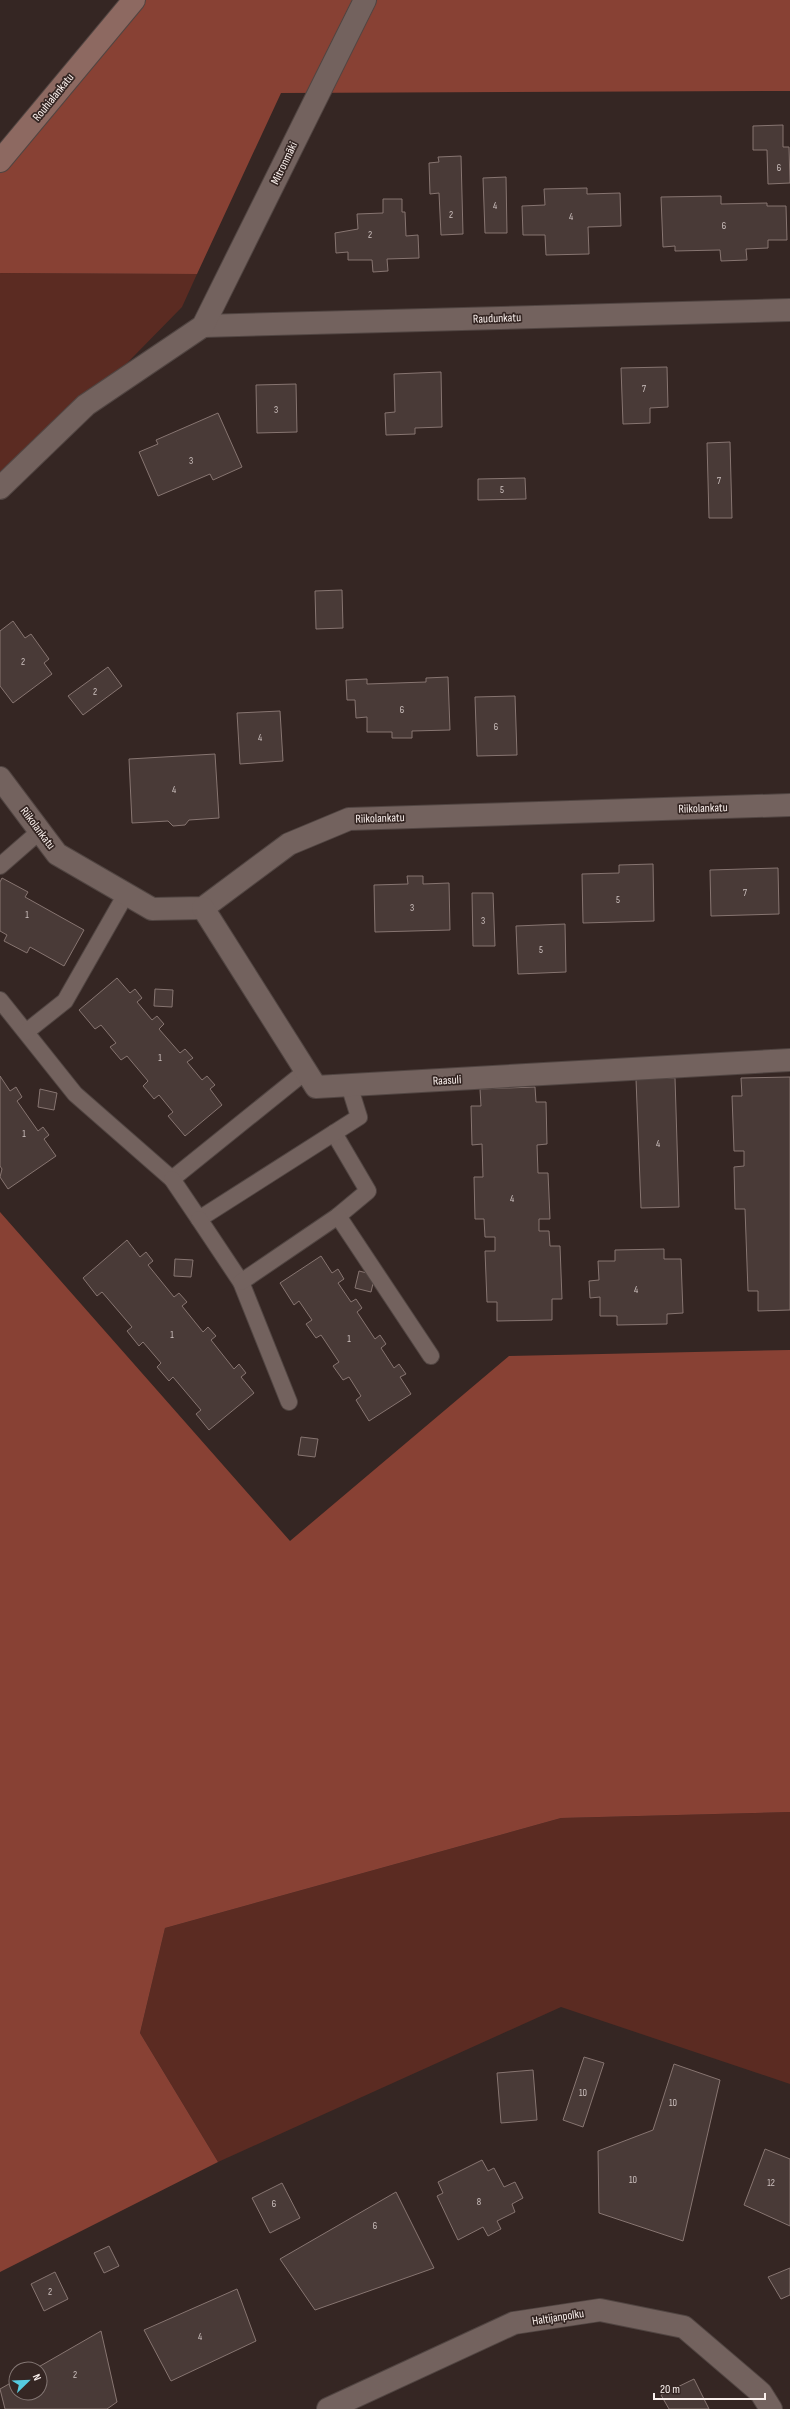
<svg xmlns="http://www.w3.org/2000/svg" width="790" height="2409" font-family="'Sofia Sans Condensed',sans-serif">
  <rect width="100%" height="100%" fill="#352623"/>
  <g fill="#5b2b22">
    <polygon points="0,273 197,274 182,307 86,405 0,488"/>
    <polygon points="790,1812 790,2084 561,2007 218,2162 140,2033 165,1928 561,1818"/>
  </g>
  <g fill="#884134">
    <polygon points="134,0 790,0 790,91 281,93 197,274 0,273 0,162"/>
    <polygon points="0,1212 290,1541 509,1356 790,1350 790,1812 561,1818 165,1928 140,2033 218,2162 0,2272"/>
  </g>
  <g fill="#493a37" stroke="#877571">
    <polygon points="783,125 783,147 789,147 790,183 768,184 767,150 753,150 753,126"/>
    <polygon points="461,156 463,234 441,235 439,193 430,194 429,163 439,162 438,157"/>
    <polygon points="506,177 507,233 485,233 483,178"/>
    <polygon points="587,188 587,194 620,193 621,226 588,227 589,254 546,255 545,235 523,235 522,206 545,205 544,189"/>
    <polygon points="721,196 721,204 767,203 767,206 786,206 787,240 768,240 768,248 746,249 747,260 721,261 720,250 675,251 675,246 663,247 661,197"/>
    <polygon points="383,199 402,199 402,212 405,212 406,236 418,235 419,258 387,259 388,271 373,272 372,260 348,260 348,252 336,253 335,233 358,229 357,214 383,213"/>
    <polygon points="667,367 668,407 650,408 650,423 623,424 621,368"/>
    <polygon points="441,372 442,427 415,428 415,434 386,435 385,413 395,412 394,374"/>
    <polygon points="296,384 297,432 257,433 256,385"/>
    <polygon points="218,413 242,467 213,480 210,474 158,496 139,452 158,444 156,440"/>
    <polygon points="730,442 732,518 709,518 707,443"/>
    <polygon points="525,478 526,499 478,500 478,479"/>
    <polygon points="342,590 343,628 316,629 315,591"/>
    <polygon points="13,621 25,638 31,634 49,659 44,663 52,674 13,703 0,686 0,631"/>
    <polygon points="108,667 122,686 83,715 68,696"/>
    <polygon points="448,677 450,730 412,731 412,738 392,738 392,732 367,732 367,717 356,718 355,700 347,700 346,680 367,679 367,684 426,682 426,678"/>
    <polygon points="515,696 517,755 477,756 475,697"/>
    <polygon points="280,711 283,761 240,764 237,713"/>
    <polygon points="215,754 219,818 189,820 185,825 173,826 168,821 132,823 129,759"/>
    <polygon points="653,864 654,921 583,923 582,874 619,873 619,865"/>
    <polygon points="778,868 779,914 711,916 710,870"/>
    <polygon points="407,876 423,876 423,884 449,883 450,930 375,932 374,885 408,884"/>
    <polygon points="2,878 28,892 25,897 84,930 64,966 30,947 27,953 4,941 7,935 0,931 0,882"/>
    <polygon points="472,893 493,893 495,946 473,946"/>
    <polygon points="565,924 566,972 518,974 516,926"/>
    <polygon points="117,978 130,993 135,989 142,998 137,1002 152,1020 157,1016 164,1024 159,1029 180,1053 185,1049 193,1058 187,1062 202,1080 207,1076 215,1085 210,1089 222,1105 185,1136 168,1116 173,1112 159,1095 154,1099 143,1086 148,1081 127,1056 121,1060 110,1047 116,1043 101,1025 95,1029 79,1010"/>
    <polygon points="155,989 173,990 172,1007 154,1006"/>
    <polygon points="0,1076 10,1091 16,1087 22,1097 17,1101 38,1131 43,1127 49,1135 44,1139 56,1156 8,1189 0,1177 2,1169 0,1166"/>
    <polygon points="790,1077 790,1310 758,1311 758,1291 748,1291 745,1209 735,1209 734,1167 744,1166 744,1151 734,1151 732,1096 742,1096 741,1078"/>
    <polygon points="675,1078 679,1207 641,1208 636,1079"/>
    <polygon points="535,1087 536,1102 546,1102 547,1144 537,1145 538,1173 548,1173 550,1219 539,1219 539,1231 549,1231 550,1246 560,1246 562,1299 552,1299 552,1320 497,1321 497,1302 487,1302 485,1251 495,1251 495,1237 485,1237 484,1219 475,1219 474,1177 483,1177 482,1144 472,1145 471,1106 481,1106 480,1089"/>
    <polygon points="40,1089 57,1093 54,1110 38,1107"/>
    <polygon points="127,1240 140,1257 146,1252 153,1261 148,1265 174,1297 179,1293 187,1302 182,1306 203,1332 208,1327 216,1336 211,1340 234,1369 239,1364 246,1373 241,1377 254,1393 209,1430 196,1414 201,1410 173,1377 169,1381 157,1367 161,1363 143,1342 139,1346 127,1331 132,1327 102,1292 97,1296 83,1278"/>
    <polygon points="664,1249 664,1259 681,1259 683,1313 667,1314 667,1324 617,1325 617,1316 600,1316 600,1297 590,1298 589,1281 599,1280 598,1261 615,1261 615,1250"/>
    <polygon points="321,1256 332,1273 338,1269 344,1279 338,1283 351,1302 356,1299 362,1308 357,1312 375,1339 380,1335 386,1344 381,1348 394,1368 399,1364 406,1374 400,1377 411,1394 369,1421 356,1400 361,1396 349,1377 343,1380 333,1366 339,1362 321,1335 316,1338 306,1324 312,1320 299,1301 294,1305 280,1283"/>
    <polygon points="175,1259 193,1260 191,1277 174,1276"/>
    <polygon points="359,1271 375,1275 371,1292 355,1288"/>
    <polygon points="301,1437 318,1439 315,1457 298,1455"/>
    <polygon points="584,2057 604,2063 583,2127 563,2120"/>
    <polygon points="674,2064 720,2080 683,2241 599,2213 598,2151 653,2130"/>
    <polygon points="533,2070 537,2120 501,2123 497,2073"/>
    <polygon points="765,2149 790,2159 790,2226 744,2205"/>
    <polygon points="482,2160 488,2171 494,2168 504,2187 515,2182 523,2198 512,2204 515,2212 497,2221 501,2229 488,2236 483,2227 458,2240 437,2196 443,2193 438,2182"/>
    <polygon points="282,2183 300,2218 270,2233 252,2198"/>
    <polygon points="396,2192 434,2268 315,2310 280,2259"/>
    <polygon points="109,2246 119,2266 104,2273 94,2253"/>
    <polygon points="790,2268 790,2295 781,2299 768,2277"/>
    <polygon points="55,2272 68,2299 44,2311 31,2284"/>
    <polygon points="237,2289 256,2341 171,2381 144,2330"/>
    <polygon points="101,2331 117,2402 107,2409 5,2409 0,2389 16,2380 16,2393 40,2393 40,2369 35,2369"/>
    <polygon points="694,2379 709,2409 669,2409 661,2395"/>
  </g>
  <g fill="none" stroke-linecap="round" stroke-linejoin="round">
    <defs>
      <g id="lane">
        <polyline points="0,866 40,831"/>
        <polyline points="0,1000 75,1094 172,1179 306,1071"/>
        <polyline points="26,1032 65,1001 126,894"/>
        <polyline points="334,1133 368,1191 338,1216"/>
        <polyline points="172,1179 199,1219 359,1117 349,1085"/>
        <polyline points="199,1219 241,1282 289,1402"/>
        <polyline points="241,1282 338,1216 431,1356"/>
      </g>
      <g id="street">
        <polyline points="203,326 790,310"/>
        <polyline points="0,488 86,405 203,326 365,0"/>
        <polyline points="0,778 57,854 152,909 203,908 289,844 349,819 790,805"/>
        <polyline points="203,908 316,1087 790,1060"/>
        <polyline points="328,2409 514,2323 600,2310 684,2327 761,2393 771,2409"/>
      </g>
      <polyline id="secondary" points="0,161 134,0"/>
    </defs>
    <use href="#lane" stroke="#514542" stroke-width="18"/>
    <use href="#street" stroke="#514542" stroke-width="24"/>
    <use href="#secondary" stroke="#514542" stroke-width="24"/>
    <use href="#lane" stroke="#73625e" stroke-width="16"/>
    <use href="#street" stroke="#73625e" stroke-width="22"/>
    <use href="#secondary" stroke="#8d6961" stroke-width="22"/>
  </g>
  <g text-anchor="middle" stroke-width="3.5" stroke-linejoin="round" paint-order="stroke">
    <g font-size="10" fill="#cec2c0">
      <text x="779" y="171">6</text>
      <text x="495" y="209">4</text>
      <text x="451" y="218">2</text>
      <text x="571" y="220">4</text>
      <text x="724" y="229">6</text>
      <text x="370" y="238">2</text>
      <text x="644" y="392">7</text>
      <text x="276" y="413">3</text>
      <text x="191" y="464">3</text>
      <text x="719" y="484">7</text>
      <text x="502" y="493">5</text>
      <text x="23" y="665">2</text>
      <text x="95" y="695">2</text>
      <text x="402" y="713">6</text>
      <text x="496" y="730">6</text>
      <text x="260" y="741">4</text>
      <text x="174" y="793">4</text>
      <text x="745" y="896">7</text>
      <text x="618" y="903">5</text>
      <text x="412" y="911">3</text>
      <text x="27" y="918">1</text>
      <text x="483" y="924">3</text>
      <text x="541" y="953">5</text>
      <text x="160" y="1061">1</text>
      <text x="24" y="1137">1</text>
      <text x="658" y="1147">4</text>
      <text x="512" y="1202">4</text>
      <text x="636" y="1293">4</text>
      <text x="172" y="1338">1</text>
      <text x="349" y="1342">1</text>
      <text x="583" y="2096">10</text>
      <text x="673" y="2106">10</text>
      <text x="633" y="2183">10</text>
      <text x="771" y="2186">12</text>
      <text x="479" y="2205">8</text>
      <text x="274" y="2207">6</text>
      <text x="375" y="2229">6</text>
      <text x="50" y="2295">2</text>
      <text x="200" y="2340">4</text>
      <text x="75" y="2378">2</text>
    </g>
    <g font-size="12" fill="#faf0ed" stroke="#352623">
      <text transform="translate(53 97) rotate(-51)" y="4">Rouhialankatu</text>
      <text transform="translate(284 163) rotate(-64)" y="4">Mitronmäki</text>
      <text transform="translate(497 318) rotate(-2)" y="4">Raudunkatu</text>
      <text transform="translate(703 808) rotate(-2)" y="4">Riikolankatu</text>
      <text transform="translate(380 818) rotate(-2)" y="4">Riikolankatu</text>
      <text transform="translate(38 828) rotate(53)" y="4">Riikolankatu</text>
      <text transform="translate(447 1080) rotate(-3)" y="4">Raasuli</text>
      <text transform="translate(558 2317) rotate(-9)" y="4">Haltijanpolku</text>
    </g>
  </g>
  <g transform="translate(28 2381) rotate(67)"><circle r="19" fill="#352623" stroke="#847774"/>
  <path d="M0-3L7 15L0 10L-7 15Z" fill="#55cadf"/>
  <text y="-6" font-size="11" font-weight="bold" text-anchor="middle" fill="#faf0ed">N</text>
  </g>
  <path d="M654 2393v6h111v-6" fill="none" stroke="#faf0ed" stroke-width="2"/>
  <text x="660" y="2393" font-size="12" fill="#faf0ed" stroke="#352623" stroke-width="3" paint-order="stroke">20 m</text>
</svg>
